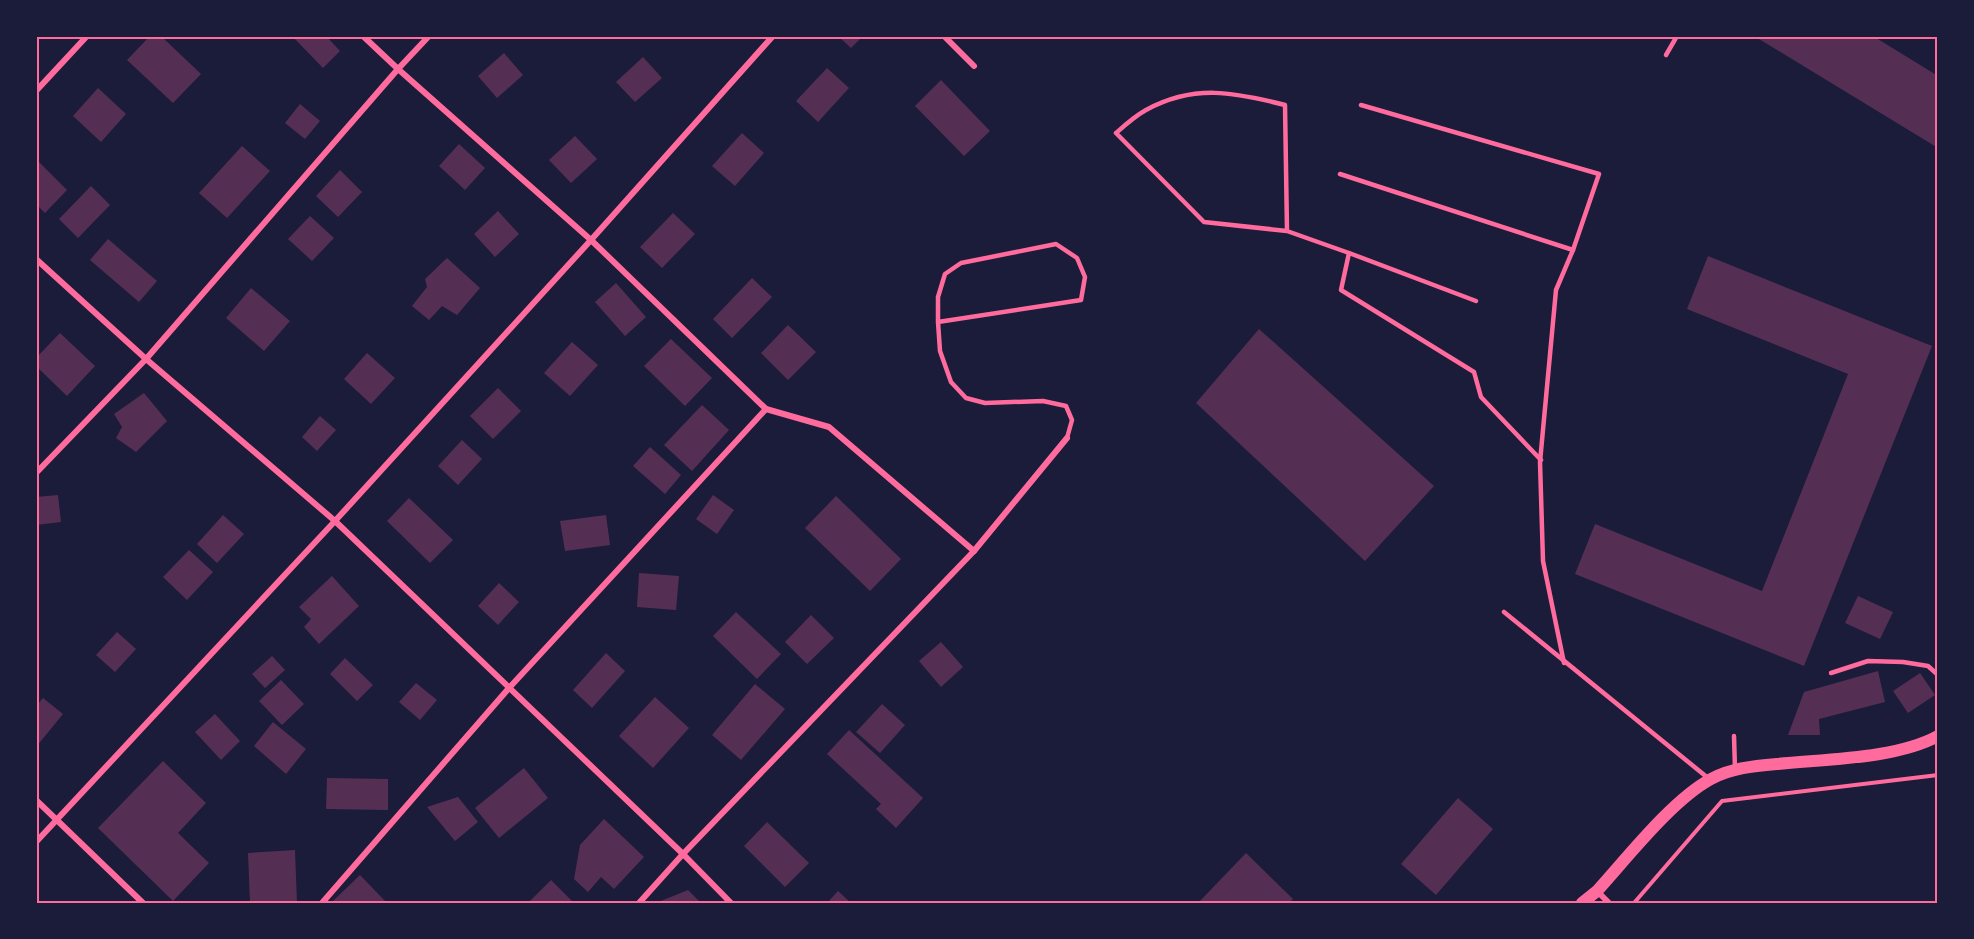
<svg xmlns="http://www.w3.org/2000/svg" width="1974" height="939" font-family="'Sofia Sans Condensed',sans-serif">
  <rect width="100%" height="100%" fill="#1b1b3a"/>
  <g fill="#542f53">
    <polygon points="150,36 161,36 201,74 173,103 127,60"/>
    <polygon points="292,36 326,36 340,51 323,68"/>
    <polygon points="838,36 863,36 851,48"/>
    <polygon points="1754,36 1873,36 1938,76 1938,148"/>
    <polygon points="504,53 523,75 497,98 478,76"/>
    <polygon points="643,57 662,78 635,102 616,82"/>
    <polygon points="827,68 849,88 818,122 796,101"/>
    <polygon points="941,80 990,131 964,156 915,106"/>
    <polygon points="98,88 126,114 101,142 73,116"/>
    <polygon points="300,104 320,121 305,139 285,123"/>
    <polygon points="742,133 764,153 735,186 712,166"/>
    <polygon points="575,136 597,159 571,183 549,160"/>
    <polygon points="459,144 485,168 465,190 439,166"/>
    <polygon points="242,146 270,171 227,218 199,193"/>
    <polygon points="38,161 67,190 45,213 36,204 36,163"/>
    <polygon points="340,170 362,192 338,217 316,196"/>
    <polygon points="91,186 110,205 78,238 59,219"/>
    <polygon points="498,211 519,234 495,257 474,234"/>
    <polygon points="673,213 695,234 662,268 640,247"/>
    <polygon points="310,216 334,238 312,261 288,239"/>
    <polygon points="108,239 157,281 139,302 90,260"/>
    <polygon points="1708,256 1932,346 1804,666 1575,574 1595,524 1762,591 1848,374 1687,309"/>
    <polygon points="447,258 480,288 457,315 442,306 429,320 412,306 427,287 425,279"/>
    <polygon points="752,278 772,297 732,338 713,319"/>
    <polygon points="616,283 646,317 625,336 595,302"/>
    <polygon points="251,288 290,321 264,351 226,318"/>
    <polygon points="788,325 816,352 788,380 761,353"/>
    <polygon points="1259,329 1434,486 1365,561 1196,403"/>
    <polygon points="60,333 95,366 67,396 36,366 36,358"/>
    <polygon points="671,339 712,378 685,406 644,366"/>
    <polygon points="572,342 598,365 570,396 544,373"/>
    <polygon points="367,353 395,378 371,404 344,379"/>
    <polygon points="498,388 521,411 493,439 470,416"/>
    <polygon points="144,393 167,421 136,452 116,438 122,427 114,414"/>
    <polygon points="702,405 729,430 692,471 664,445"/>
    <polygon points="320,416 336,430 317,451 302,437"/>
    <polygon points="462,440 482,459 458,485 438,466"/>
    <polygon points="650,447 681,475 665,494 633,466"/>
    <polygon points="58,495 61,522 36,525 36,497"/>
    <polygon points="713,495 734,510 717,534 696,519"/>
    <polygon points="836,496 901,559 870,591 805,528"/>
    <polygon points="409,498 453,540 430,563 387,521"/>
    <polygon points="223,515 244,534 217,563 197,544"/>
    <polygon points="606,515 610,545 565,551 560,521"/>
    <polygon points="189,550 213,572 187,600 163,577"/>
    <polygon points="639,573 679,576 676,610 637,607"/>
    <polygon points="332,576 359,606 319,644 304,627 311,619 299,607"/>
    <polygon points="499,583 519,602 498,625 478,606"/>
    <polygon points="1858,596 1893,612 1880,639 1845,623"/>
    <polygon points="736,612 781,654 757,679 713,636"/>
    <polygon points="811,615 834,638 807,664 785,642"/>
    <polygon points="117,632 136,649 115,672 96,655"/>
    <polygon points="941,642 963,667 941,687 919,661"/>
    <polygon points="606,653 625,671 592,708 573,690"/>
    <polygon points="272,656 285,670 265,688 252,674"/>
    <polygon points="345,658 373,685 357,701 330,674"/>
    <polygon points="1878,671 1885,702 1819,719 1820,735 1788,735 1804,692"/>
    <polygon points="1920,673 1935,695 1908,713 1893,691"/>
    <polygon points="281,680 304,704 282,725 259,701"/>
    <polygon points="416,683 437,700 420,720 399,702"/>
    <polygon points="755,684 785,709 741,760 712,735"/>
    <polygon points="655,697 689,728 653,768 619,736"/>
    <polygon points="43,698 63,714 36,747 36,706"/>
    <polygon points="882,704 905,725 880,753 856,732"/>
    <polygon points="215,714 240,741 221,760 195,732"/>
    <polygon points="273,722 306,749 286,774 254,746"/>
    <polygon points="849,730 923,798 896,828 876,809 881,804 827,754"/>
    <polygon points="163,761 206,803 178,833 209,863 173,901 98,828"/>
    <polygon points="524,768 548,798 499,838 475,808"/>
    <polygon points="327,778 388,779 388,810 326,809"/>
    <polygon points="458,797 478,822 455,841 427,807"/>
    <polygon points="1458,798 1493,829 1436,895 1401,864"/>
    <polygon points="604,819 644,857 614,889 601,877 588,892 574,879 580,845"/>
    <polygon points="767,822 809,863 785,887 744,846"/>
    <polygon points="295,850 297,903 250,903 248,853"/>
    <polygon points="1246,853 1293,899 1289,903 1198,903"/>
    <polygon points="360,875 387,903 335,903 333,901"/>
    <polygon points="551,880 574,903 528,903"/>
    <polygon points="688,890 701,903 656,903"/>
    <polygon points="838,891 851,903 827,903"/>
  </g>
  <g fill="none" stroke-linecap="round" stroke-linejoin="round">
    <polyline stroke="#ff6b9d" stroke-width="4" points="1634,903 1722,801 1938,775"/>
    <g stroke="#ff6b9d" stroke-width="4.5">
      <polyline points="1666,55 1677,36"/>
      <polyline points="1361,105 1599,174 1573,250 1556,290 1540,462 1543,561 1564,663"/>
      <polyline points="1340,174 1573,250"/>
      <path d="M 1287,231 L 1285,105 C 1234,92 1194,84 1146,110 C 1135,116 1125,125 1116,133 L 1204,222 L 1287,231 L 1349,253"/>
      <polyline points="1476,301 1349,253 1341,290 1474,372 1481,397 1541,460"/>
      <polyline points="938,322 1081,300 1085,277 1077,258 1056,244 961,263 945,274 938,297 938,322 940,351 951,382 966,398 985,403 1043,401 1066,406 1072,420 1067,438"/>
      <polyline points="1504,612 1708,778"/>
      <polyline points="1831,673 1868,661 1903,662 1928,666 1938,675"/>
      <polyline points="1734,736 1735,769"/>
    </g>
    <g stroke="#ff6b9d" stroke-width="6">
      <polyline points="363,36 398,69 591,240 766,409 829,427 974,551"/>
      <polyline points="944,36 974,66"/>
      <polyline points="36,91 87,36"/>
      <polyline points="36,259 146,359 335,521 683,854 731,903"/>
      <polyline points="36,473 146,359 398,69 429,36"/>
      <polyline points="36,800 143,903"/>
      <polyline points="36,842 335,521 591,240 773,36"/>
      <polyline points="1597,891 1609,903"/>
      <polyline points="322,903 509,688 766,409"/>
      <polyline points="639,903 683,854 974,551 1067,438"/>
    </g>
    <path stroke="#ff6b9d" stroke-width="12" d="M 1582,903 L 1597,891 C 1627,858 1672,800 1711,779 C 1731,768 1754,766 1777,764 C 1825,759 1896,759 1938,736"/>
  </g>
  <rect width="1974" height="939" fill="none" stroke="#1b1b3a" stroke-width="75"/>
  <rect x="38" y="38" width="1898" height="864" fill="none" stroke="#ff6b9d" stroke-width="2"/>
</svg>
